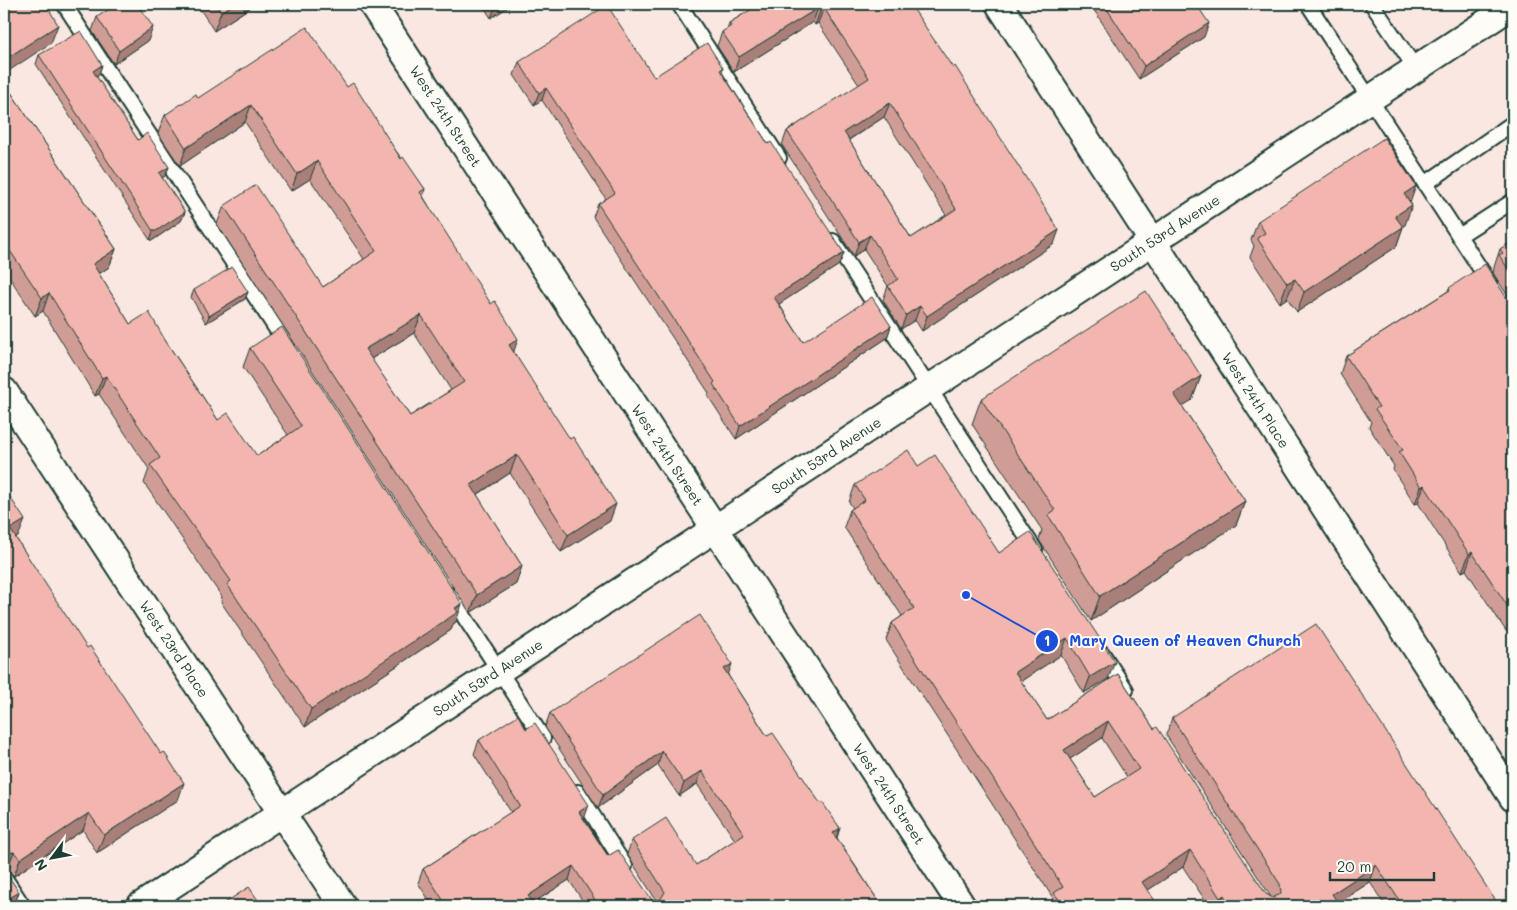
<svg xmlns="http://www.w3.org/2000/svg" width="1517" height="910" font-family="Mali,sans-serif">
  <rect width="100%" height="100%" fill="#fae7e1"/>
  <filter id="ink" filterUnits="userSpaceOnUse"><feTurbulence type="fractalNoise" baseFrequency=".02" numOctaves="2"/><feDisplacementMap in="SourceGraphic" scale="10" xChannelSelector="R" yChannelSelector="G"/><feConvolveMatrix kernelMatrix="1 2 1 2 8 2 1 2 1" color-interpolation-filters="sRGB"/></filter>
  <g filter="url(#ink)">
    <g fill="none" stroke-linecap="round" stroke-linejoin="round">
      <defs>
        <g id="service">
          <polyline points="64,4 286,344"/>
          <polyline points="679,4 779,158"/>
          <polyline points="1308,4 1489,282"/>
          <polyline points="1372,4 1416,69"/>
          <polyline points="1425,184 1513,123"/>
          <polyline points="1459,236 1513,201"/>
          <polyline points="833,241 1035,550"/>
          <polyline points="450,595 543,738"/>
          <polyline points="1102,653 1126,690"/>
          <polyline points="578,792 625,866"/>
          <polyline points="4,877 23,906"/>
        </g>
        <g id="minor">
          <path id="s1" d="M 372,4 L 962,906"/>
          <path id="s2" d="M 999,4 L 1513,798"/>
          <path id="s3" d="M 4,391 L 343,906"/>
          <path id="s4" d="M 140,906 L 1513,5"/>
        </g>
      </defs>
      <use href="#service" stroke="#1f3d34" stroke-width="18"/>
      <use href="#minor" stroke="#1f3d34" stroke-width="30"/>
      <use href="#service" stroke="#fdfcf7" stroke-width="14"/>
      <use href="#minor" stroke="#fdfcf7" stroke-width="26"/>
    </g>
    <g fill="#d09d96" stroke="#1f3d34" fill-rule="evenodd">
      <polygon points="197,4 254,4 254,5 214,31"/>
      <polygon points="482,4 513,4 491,18"/>
      <path d="M 760,4 L 910,4 L 1054,244 L 922,331 L 915,320 L 901,329 L 883,300 L 888,286 L 864,249 L 854,256 L 782,145 L 787,131 L 859,85 L 818,23 L 815,25 L 813,22 L 734,72 L 717,46 L 722,32 L 727,29 L 729,23 ZM 884,117 L 946,215 L 911,238 L 849,140 Z"/>
      <polygon points="1090,4 1196,4 1204,37 1139,79"/>
      <polygon points="97,17 148,41 114,64 92,31"/>
      <polygon points="39,55 102,65 99,74 96,76 138,140 169,167 165,176 162,178 185,212 181,221 153,240 150,240 36,64"/>
      <polygon points="519,62 654,77 723,68 722,72 768,144 844,253 839,265 779,304 803,342 891,326 887,338 736,439 708,396 709,393 593,217 598,204 606,199 542,100 534,105 514,75"/>
      <polygon points="4,82 116,249 109,267 99,274 130,324 165,340 218,420 257,456 288,435 243,367 250,348 456,622 454,623 451,630 305,727 221,602 222,597 144,483 149,469 99,394 95,396 43,311 35,316 4,269"/>
      <path d="M 347,87 L 425,189 L 423,196 L 514,352 L 610,521 L 561,552 L 510,473 L 477,495 L 522,566 L 516,584 L 470,613 L 217,224 L 224,206 L 323,287 L 364,259 L 310,179 L 291,191 L 245,122 L 180,166 L 158,133 L 165,115 L 198,98 ZM 414,333 L 451,390 L 410,416 L 371,359 Z"/>
      <polygon points="1410,202 1405,225 1402,226 1403,227 1396,247 1297,312 1287,298 1280,303 1250,257 1254,246 1251,240 1258,221"/>
      <polygon points="1513,241 1513,304 1493,273 1494,268 1494,267 1500,249"/>
      <polygon points="1449,288 1513,308 1513,637 1509,629 1506,631 1466,570 1462,572 1418,503 1415,504 1393,470 1394,466 1369,427 1371,422 1340,374 1346,356 1448,291"/>
      <polygon points="194,290 248,292 245,299 206,323 191,297"/>
      <polygon points="1201,376 1192,400 1182,406 1245,501 1236,525 1091,621 1039,540 1042,530 972,424 981,399"/>
      <path d="M 918,466 L 999,553 L 1108,679 L 1084,693 L 1061,655 L 1021,681 L 1047,720 L 1118,674 L 1154,729 L 1266,894 L 1271,897 L 1166,735 L 1172,718 L 1499,906 L 1385,906 L 1370,882 L 1338,903 L 1340,906 L 1209,906 L 1183,867 L 1148,890 L 1158,906 L 1049,906 L 1053,898 L 886,640 L 892,623 L 902,616 L 844,527 L 850,510 L 853,508 L 849,502 L 855,485 ZM 1102,738 L 1127,777 L 1095,797 L 1070,759 Z"/>
      <polygon points="4,488 18,537 16,538 178,800 97,853 83,830 14,876 7,869 5,869 4,870 19,892 14,906 4,906"/>
      <polygon points="728,675 767,736 820,803 840,828 837,838 881,905 889,906 586,906 569,880 533,903 536,906 433,906 418,883 423,869 511,812 474,754 479,740 584,819 608,856 652,900 656,900 627,854 632,840 696,865 735,840 697,784 679,796 658,765 598,808 545,727 550,713"/>
    </g>
    <g fill="#a97f7a" stroke="#1f3d34">
      <polygon points="234,4 254,4 254,5 214,31 221,12"/>
      <polygon points="496,4 513,4 491,18"/>
      <polygon points="818,8 813,22 734,72 739,57"/>
      <polygon points="824,8 818,23 815,25 820,11"/>
      <polygon points="1209,23 1204,37 1139,79 1144,66"/>
      <polygon points="58,25 51,43 4,74 4,60"/>
      <polygon points="153,27 148,41 114,64 119,51"/>
      <polygon points="102,65 99,74 90,80 93,71"/>
      <polygon points="546,88 542,100 534,105 539,93"/>
      <polygon points="890,103 884,117 839,146 844,132"/>
      <polygon points="251,105 245,122 180,166 186,148"/>
      <polygon points="317,161 310,179 291,191 297,174"/>
      <polygon points="169,167 165,176 155,182 159,173"/>
      <polygon points="1416,186 1409,206 1404,194"/>
      <polygon points="1412,205 1405,225 1388,236 1395,216"/>
      <polygon points="185,212 181,221 153,240 150,240 153,231"/>
      <polygon points="1403,227 1396,247 1297,312 1304,292"/>
      <polygon points="1059,230 1054,244 922,331 927,316"/>
      <polygon points="870,235 864,249 854,256 859,242"/>
      <polygon points="116,249 109,267 86,283 93,264"/>
      <polygon points="844,253 839,265 770,310 774,297"/>
      <polygon points="1295,279 1287,298 1280,303 1287,283"/>
      <polygon points="248,292 245,299 206,323 209,316"/>
      <polygon points="49,293 43,311 35,316 42,298"/>
      <polygon points="920,306 915,320 901,329 906,315"/>
      <polygon points="421,315 414,333 359,366 365,349"/>
      <polygon points="891,326 887,338 736,439 740,426"/>
      <polygon points="518,339 512,357 509,345"/>
      <polygon points="106,376 99,394 95,396 102,378"/>
      <polygon points="1201,376 1192,400 1165,418 1174,394"/>
      <polygon points="517,455 510,473 464,503 471,485"/>
      <polygon points="1424,485 1418,503 1415,504 1421,487"/>
      <polygon points="1245,501 1236,525 1091,621 1100,596"/>
      <polygon points="616,504 610,521 561,552 568,535"/>
      <polygon points="25,520 18,537 4,546 10,529"/>
      <polygon points="1472,552 1466,570 1462,572 1469,554"/>
      <polygon points="522,566 516,584 470,613 477,595"/>
      <polygon points="462,604 456,622 454,623 451,630 305,727 311,709"/>
      <polygon points="1512,613 1513,613 1513,617 1509,629 1506,631"/>
      <polygon points="1067,638 1061,655 1009,689 1015,672"/>
      <polygon points="1115,662 1108,679 1084,693 1090,677"/>
      <polygon points="732,664 727,678 724,669"/>
      <polygon points="1108,721 1102,738 1058,767 1064,750"/>
      <polygon points="662,751 658,765 598,808 603,795"/>
      <polygon points="702,771 697,784 679,796 684,783"/>
      <polygon points="184,783 178,800 97,853 104,835"/>
      <polygon points="589,805 584,819 579,812"/>
      <polygon points="89,813 83,830 14,876 20,859"/>
      <polygon points="840,828 835,841 833,833"/>
      <polygon points="1190,850 1183,867 1136,898 1142,882"/>
      <polygon points="14,852 7,869 5,869 4,872 4,855 5,853"/>
      <polygon points="1376,865 1370,882 1333,906 1332,894"/>
      <polygon points="573,866 569,880 528,906 528,896"/>
      <polygon points="19,892 14,906 4,906 4,902"/>
      <polygon points="1224,895 1220,906 1217,906 1220,898"/>
    </g>
    <g fill="#f2b6af" stroke="#1f3d34" fill-rule="evenodd">
      <polygon points="4,4 46,4 58,25 4,60 4,13 6,11 4,7"/>
      <polygon points="117,4 137,4 153,27 119,51 97,17"/>
      <polygon points="215,4 234,4 221,12"/>
      <path d="M 760,4 L 910,4 L 953,68 L 955,66 L 1059,230 L 927,316 L 920,306 L 906,315 L 888,286 L 898,279 L 870,235 L 859,242 L 787,131 L 869,78 L 824,8 L 820,11 L 818,8 L 739,57 L 722,32 L 731,26 L 729,23 ZM 890,103 L 956,209 L 911,238 L 844,132 Z"/>
      <polygon points="1104,4 1196,4 1209,23 1144,66"/>
      <polygon points="607,5 654,77 707,43 723,68 720,70 768,144 771,142 844,253 774,297 803,342 872,297 891,326 740,426 713,384 715,382 598,204 615,193 546,88 539,93 519,62"/>
      <path d="M 307,27 L 347,87 L 353,83 L 401,159 L 403,157 L 425,189 L 420,192 L 491,304 L 495,301 L 518,339 L 509,345 L 570,439 L 573,437 L 616,504 L 568,535 L 517,455 L 471,485 L 522,566 L 477,595 L 224,206 L 256,185 L 323,287 L 376,251 L 317,161 L 297,174 L 251,105 L 186,148 L 165,115 L 196,94 L 198,98 ZM 421,315 L 464,382 L 410,416 L 365,349 Z"/>
      <polygon points="81,31 102,65 93,71 138,140 147,133 169,167 159,173 185,212 156,231 153,231 39,55"/>
      <polygon points="4,82 116,249 93,264 130,324 149,312 165,340 218,420 228,413 257,456 301,426 250,348 282,327 462,604 455,608 458,612 311,709 227,584 231,581 150,465 160,458 106,376 102,378 49,293 42,298 4,242"/>
      <polygon points="1384,138 1416,186 1404,194 1412,205 1395,216 1403,227 1304,292 1295,279 1287,283 1257,238 1265,233 1258,221"/>
      <polygon points="1513,241 1513,276 1499,255 1503,253 1500,249"/>
      <polygon points="1485,264 1513,308 1513,613 1512,613 1472,552 1469,554 1424,485 1421,487 1399,452 1403,450 1375,409 1379,407 1346,356 1450,290 1449,288"/>
      <polygon points="232,267 248,292 209,316 194,290"/>
      <polygon points="1146,291 1201,376 1174,394 1245,501 1100,596 1048,515 1055,510 981,399"/>
      <path d="M 908,450 L 918,466 L 935,455 L 999,553 L 1030,532 L 1115,662 L 1090,677 L 1067,638 L 1015,672 L 1047,720 L 1118,674 L 1154,729 L 1157,727 L 1266,894 L 1273,898 L 1281,893 L 1280,884 L 1172,718 L 1316,624 L 1499,906 L 1403,906 L 1376,865 L 1332,894 L 1340,906 L 1294,906 L 1292,904 L 1288,906 L 1231,906 L 1224,895 L 1220,898 L 1190,850 L 1142,882 L 1158,906 L 1064,906 L 1054,893 L 1063,887 L 892,623 L 914,608 L 850,510 L 865,500 L 855,485 ZM 1108,721 L 1139,769 L 1095,797 L 1064,750 Z"/>
      <polygon points="4,488 25,520 10,529 87,648 90,646 161,754 164,752 184,783 104,835 89,813 20,859 14,852 5,853 4,855"/>
      <polygon points="700,615 732,664 724,669 767,736 773,733 820,803 822,802 840,828 833,833 881,905 886,902 889,906 599,906 573,866 528,896 536,906 447,906 423,869 520,806 479,740 518,715 526,729 535,723 589,805 579,812 608,856 618,850 652,900 660,900 665,892 632,840 666,818 696,865 744,834 702,771 684,783 662,751 603,795 550,713"/>
      <polygon points="4,869 19,892 4,902"/>
      <polygon points="249,887 262,906 220,906"/>
    </g>
  </g>
  <g text-anchor="middle" stroke-width="4" stroke-linejoin="round" paint-order="stroke">
    <g font-size="14" fill="#1f3d34" stroke="#fdfcf7">
      <text dy="5" stroke="none"><textPath href="#s1" startOffset="134">West 24th Street</textPath></text>
      <text dy="5" stroke="none"><textPath href="#s4" startOffset="1226">South 53rd Avenue</textPath></text>
      <text dy="5" stroke="none"><textPath href="#s2" startOffset="472">West 24th Place</textPath></text>
      <text dy="5" stroke="none"><textPath href="#s1" startOffset="539">West 24th Street</textPath></text>
      <text dy="5" stroke="none"><textPath href="#s4" startOffset="821">South 53rd Avenue</textPath></text>
      <text dy="5" stroke="none"><textPath href="#s3" startOffset="309">West 23rd Place</textPath></text>
      <text dy="5" stroke="none"><textPath href="#s4" startOffset="416">South 53rd Avenue</textPath></text>
      <text dy="5" stroke="none"><textPath href="#s1" startOffset="944">West 24th Street</textPath></text>
    </g>
  </g>
  <path fill="none" stroke="#1d4ed8" stroke-width="2" d="M966 595L1047 641"/>
  <g fill="#1d4ed8" stroke="#fdfcf7" stroke-width="2">
    <circle cx="966" cy="595" r="5"/>
    <circle cx="1047" cy="641" r="12"/>
  </g>
  <g font-size="15" text-anchor="middle" font-weight="bold" fill="#fff">
    <text x="1047" y="646">1</text>
  </g>
  <g font-size="15" text-anchor="middle" font-weight="bold" fill="#1d4ed8" stroke="#fdfcf7" stroke-width="4" stroke-linejoin="round" paint-order="stroke">
    <text x="1185" y="646">Mary Queen of Heaven Church</text>
  </g>
  <rect width="1517" height="910" fill="none" stroke="#fdfcf7" stroke-width="20"/>
  <rect x="10" y="10" width="1497" height="890" fill="none" stroke="#1f3d34" stroke-width="2" filter="url(#ink)"/>
  <g transform="translate(52 858) rotate(238)" stroke="#fdfcf7" stroke-width="4" paint-order="stroke">
  <path d="M0-4L9 19L0 12L-9 19Z" fill="#1f3d34"/>
  <text y="-8" font-size="14" font-weight="bold" text-anchor="middle" fill="#1f3d34">N</text>
  </g>
  <path d="M1330 872v8h104v-8" fill="none" stroke="#1f3d34" stroke-width="2.5"/>
  <text x="1337" y="872" font-size="15" fill="#1f3d34" stroke="#fdfcf7" stroke-width="4" paint-order="stroke">20 m</text>
</svg>
